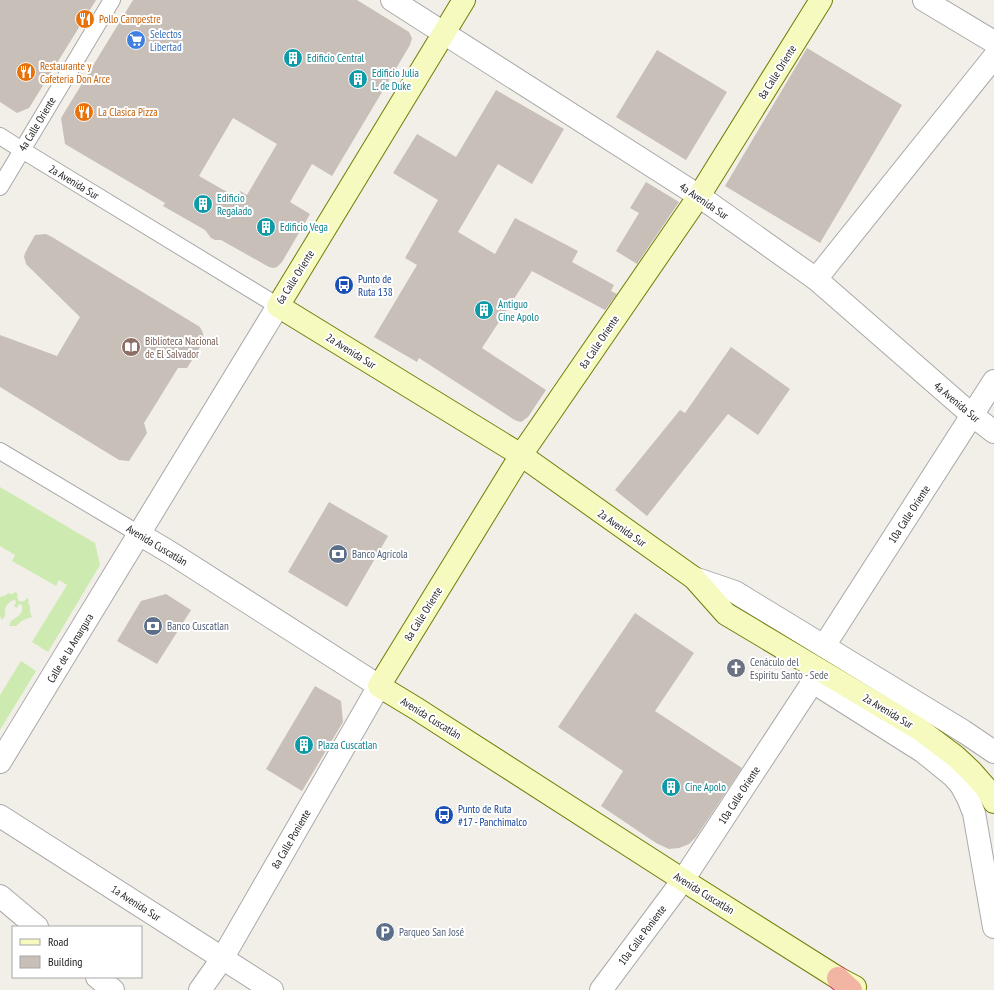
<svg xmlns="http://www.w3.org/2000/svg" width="994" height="990" font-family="'PT Sans Narrow',sans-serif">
  <rect width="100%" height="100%" fill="#f2efe9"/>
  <g fill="#cdebb0">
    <polygon points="0,487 95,543 100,565 48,652 32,642 67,585 59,580 56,586 12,561 15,555 0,546"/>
    <path d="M 15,592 L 18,594 L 17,597 L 19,601 C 23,602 24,602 27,598 L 29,600 L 28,603 L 30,606 L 30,611 L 31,615 L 32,617 L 23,620 L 16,626 L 9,626 L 11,621 C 17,617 24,614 22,605 L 19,604 L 17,608 L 14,606 L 15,604 L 16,603 L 15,600 L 11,601 L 6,606 L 5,611 L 5,616 L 2,620 L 0,616 L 0,597 L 6,595 L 8,593 C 11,595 13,594 15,592 Z"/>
    <polygon points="21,661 36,671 0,730 0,695"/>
  </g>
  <g fill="#c7bfb8" fill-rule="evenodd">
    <polygon points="0,0 96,0 29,108 17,113 0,102"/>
    <path d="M 133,0 L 357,0 L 409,32 L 412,38 L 410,45 L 332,176 L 312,164 L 290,202 L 310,214 L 282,262 L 277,267 L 273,268 L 269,267 L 221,240 L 215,240 L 211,238 L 205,230 L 163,206 L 165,203 L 65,144 L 61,118 ZM 233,118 L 277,144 L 247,195 L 240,191 L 236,197 L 199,176 Z"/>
    <polygon points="807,48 902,105 820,243 725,186"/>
    <polygon points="657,50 727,92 686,160 616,117"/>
    <polygon points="496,90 564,129 532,184 498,164 458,232 495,254 515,218 578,251 572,262 614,285 611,291 617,294 605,310 532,271 482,348 546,390 528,417 521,422 517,421 513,419 419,358 417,362 374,337 417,265 405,258 438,200 393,173 417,134 456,157"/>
    <polygon points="646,182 679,202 637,264 616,251 639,213 630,208"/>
    <polygon points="46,234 52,237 200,327 203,333 204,341 187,368 178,368 144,423 147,433 129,461 119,460 0,387 0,335 57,356 80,317 31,269 26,264 25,260 24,257 25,253 35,235"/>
    <polygon points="731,347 790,389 758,435 728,414 647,516 615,490 680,410 685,413"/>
    <polygon points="329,502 388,536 347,607 288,572"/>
    <polygon points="166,594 191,610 157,664 117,641 141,601"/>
    <polygon points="635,613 694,653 655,711 742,768 696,837 689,844 679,848 669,849 656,843 601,806 623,771 558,727"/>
    <polygon points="315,686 341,701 343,722 302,791 266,769"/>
  </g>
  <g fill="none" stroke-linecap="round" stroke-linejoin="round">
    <defs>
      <g id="pedestrian">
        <polyline points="0,136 22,150 278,306"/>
        <polyline points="0,187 112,0"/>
        <polyline points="0,451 139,534"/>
      </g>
      <g id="minor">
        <polyline points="392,0 699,196 816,279 972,415 994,432"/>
        <polyline points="924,0 994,42"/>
        <polyline points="816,279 994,57"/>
        <polyline points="824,646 994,381"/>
        <polyline points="813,682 922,751 932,759 953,776 961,785 968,798 974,813 994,927"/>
        <polyline points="0,816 272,990"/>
        <polyline points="0,896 37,927"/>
        <polyline points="97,977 113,990"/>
        <polyline points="200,990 222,959 379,686"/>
        <polyline points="601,990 683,880 820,671"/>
      </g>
      <g id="tertiary">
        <polyline points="139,534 171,553 379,686"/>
        <polyline points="694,578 735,592 963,731 994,752"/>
        <polyline points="0,762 278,306"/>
      </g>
      <g id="secondary">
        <polyline points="464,0 278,306 521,455 694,578 726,614 919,729 955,756 971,771 986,788 994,802"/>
        <polyline points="821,0 699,196 521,455 379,686 417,709 683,880 838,978 855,987"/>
      </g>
      <polyline id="trunk" points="838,978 851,990"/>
    </defs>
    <use href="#pedestrian" stroke="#a9a9a9" stroke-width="18"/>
    <use href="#minor" stroke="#a9a9a9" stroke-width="24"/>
    <use href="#tertiary" stroke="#a9a9a9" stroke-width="24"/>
    <use href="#secondary" stroke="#707d05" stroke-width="24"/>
    <use href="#trunk" stroke="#dc2a67" stroke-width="24"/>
    <use href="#pedestrian" stroke="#fff" stroke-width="16"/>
    <use href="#minor" stroke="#fff" stroke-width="22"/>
    <use href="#tertiary" stroke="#fff" stroke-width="22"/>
    <use href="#secondary" stroke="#f7fabf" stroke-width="22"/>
    <use href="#trunk" stroke="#f2b4a3" stroke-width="22"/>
  </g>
  <defs>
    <symbol id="restaurant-disc" viewBox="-11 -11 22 22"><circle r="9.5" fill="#e8710a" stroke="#fff"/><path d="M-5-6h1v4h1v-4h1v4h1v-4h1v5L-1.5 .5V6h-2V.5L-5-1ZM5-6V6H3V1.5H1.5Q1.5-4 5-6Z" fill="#fff"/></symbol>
    <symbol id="supermarket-disc" viewBox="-11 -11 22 22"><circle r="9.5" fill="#3f7fe0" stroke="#fff"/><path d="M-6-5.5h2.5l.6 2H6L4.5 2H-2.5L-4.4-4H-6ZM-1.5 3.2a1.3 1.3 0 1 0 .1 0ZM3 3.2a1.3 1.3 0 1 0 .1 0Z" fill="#fff"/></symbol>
    <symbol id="building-disc" viewBox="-11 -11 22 22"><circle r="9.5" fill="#0f9aa8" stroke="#fff"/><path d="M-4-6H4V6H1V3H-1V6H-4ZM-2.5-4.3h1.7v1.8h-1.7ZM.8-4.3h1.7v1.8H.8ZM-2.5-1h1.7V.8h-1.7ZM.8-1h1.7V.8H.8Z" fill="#fff"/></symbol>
    <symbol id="bus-disc" viewBox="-11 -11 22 22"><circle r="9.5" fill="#1a4fb4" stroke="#fff"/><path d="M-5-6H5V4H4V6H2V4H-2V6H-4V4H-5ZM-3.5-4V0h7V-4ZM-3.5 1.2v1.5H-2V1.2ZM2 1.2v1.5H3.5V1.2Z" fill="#fff"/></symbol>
    <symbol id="library-disc" viewBox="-11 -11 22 22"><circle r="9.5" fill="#8d6e63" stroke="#fff"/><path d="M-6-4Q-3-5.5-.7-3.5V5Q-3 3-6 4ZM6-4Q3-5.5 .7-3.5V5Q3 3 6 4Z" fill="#fff"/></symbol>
    <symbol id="bank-disc" viewBox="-11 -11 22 22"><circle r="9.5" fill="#5c6f8a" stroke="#fff"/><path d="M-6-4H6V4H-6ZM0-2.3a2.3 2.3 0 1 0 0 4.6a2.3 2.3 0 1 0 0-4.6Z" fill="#fff"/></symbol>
    <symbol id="church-disc" viewBox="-11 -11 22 22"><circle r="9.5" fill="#6b7280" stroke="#fff"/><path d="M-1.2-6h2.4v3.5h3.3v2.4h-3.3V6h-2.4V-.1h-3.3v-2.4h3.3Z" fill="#fff"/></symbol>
    <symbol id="parking-disc" viewBox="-11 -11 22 22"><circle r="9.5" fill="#5c6f8a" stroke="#fff"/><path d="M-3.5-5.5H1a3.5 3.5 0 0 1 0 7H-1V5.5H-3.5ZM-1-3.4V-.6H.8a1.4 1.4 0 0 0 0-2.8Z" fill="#fff"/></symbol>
  </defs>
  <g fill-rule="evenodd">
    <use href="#restaurant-disc" x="74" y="8" width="22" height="22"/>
    <use href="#supermarket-disc" x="125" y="29" width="22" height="22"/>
    <use href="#building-disc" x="282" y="47" width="22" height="22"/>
    <use href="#restaurant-disc" x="15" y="61" width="22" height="22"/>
    <use href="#building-disc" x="347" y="68" width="22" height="22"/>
    <use href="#restaurant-disc" x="73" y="101" width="22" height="22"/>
    <use href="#building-disc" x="192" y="193" width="22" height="22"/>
    <use href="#building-disc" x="255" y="216" width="22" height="22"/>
    <use href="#bus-disc" x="333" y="274" width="22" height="22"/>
    <use href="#building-disc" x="473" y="299" width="22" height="22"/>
    <use href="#library-disc" x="120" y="336" width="22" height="22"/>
    <use href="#bank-disc" x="327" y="543" width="22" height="22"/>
    <use href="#bank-disc" x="142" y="615" width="22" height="22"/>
    <use href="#church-disc" x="725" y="657" width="22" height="22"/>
    <use href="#building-disc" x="293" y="734" width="22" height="22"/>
    <use href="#building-disc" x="660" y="776" width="22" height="22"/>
    <use href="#bus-disc" x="433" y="804" width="22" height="22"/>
    <use href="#parking-disc" x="374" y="921" width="22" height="22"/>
  </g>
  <g text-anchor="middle" stroke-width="4" stroke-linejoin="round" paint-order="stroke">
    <g font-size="11" fill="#c56008" stroke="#fff" text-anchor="start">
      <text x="99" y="23">Pollo Campestre</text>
      <text x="40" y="70">Restaurante y<tspan x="40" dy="13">Cafeteria Don Arce</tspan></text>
      <text x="98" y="116">La Clasica Pizza</text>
    </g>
    <g font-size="11" fill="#366cbe" stroke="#fff" text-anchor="start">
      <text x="150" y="38">Selectos<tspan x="150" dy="13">Libertad</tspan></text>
    </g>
    <g font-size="11" fill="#0d838f" stroke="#fff" text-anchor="start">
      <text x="307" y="62">Edificio Central</text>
      <text x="372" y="77">Edificio Julia<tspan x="372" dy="13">L. de Duke</tspan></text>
      <text x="217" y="202">Edificio<tspan x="217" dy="13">Regalado</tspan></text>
      <text x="280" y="231">Edificio Vega</text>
      <text x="498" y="308">Antiguo<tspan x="498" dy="13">Cine Apolo</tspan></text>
      <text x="318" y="749">Plaza Cuscatlan</text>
      <text x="685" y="791">Cine Apolo</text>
    </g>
    <g font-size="11" fill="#222" stroke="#fff">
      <text transform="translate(777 72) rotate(-58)" y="4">8a Calle Oriente</text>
      <text transform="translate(37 124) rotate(-59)" y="4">4a Calle Oriente</text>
      <text transform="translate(74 182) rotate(31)" y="4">2a Avenida Sur</text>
      <text transform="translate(704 201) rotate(34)" y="4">4a Avenida Sur</text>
      <text transform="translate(295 277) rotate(-58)" y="4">6a Calle Oriente</text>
      <text transform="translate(599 342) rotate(-56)" y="4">8a Calle Oriente</text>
      <text transform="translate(351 351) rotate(32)" y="4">2a Avenida Sur</text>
      <text transform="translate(957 402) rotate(40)" y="4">4a Avenida Sur</text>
      <text transform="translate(909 514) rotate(-57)" y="4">10a Calle Oriente</text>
      <text transform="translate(622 528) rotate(35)" y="4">2a Avenida Sur</text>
      <text transform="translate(157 545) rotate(31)" y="4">Avenida Cuscatlán</text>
      <text transform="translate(423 614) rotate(-58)" y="4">8a Calle Oriente</text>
      <text transform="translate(70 648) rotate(-59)" y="4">Calle de la Amargura</text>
      <text transform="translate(888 711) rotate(31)" y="4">2a Avenida Sur</text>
      <text transform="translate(431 718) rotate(32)" y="4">Avenida Cuscatlán</text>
      <text transform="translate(739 795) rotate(-57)" y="4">10a Calle Oriente</text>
      <text transform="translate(291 839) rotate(-60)" y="4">8a Calle Poniente</text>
      <text transform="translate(704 893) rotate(32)" y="4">Avenida Cuscatlán</text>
      <text transform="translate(136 903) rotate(33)" y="4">1a Avenida Sur</text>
      <text transform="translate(642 935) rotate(-53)" y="4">10a Calle Poniente</text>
    </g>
    <g font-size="11" fill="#164399" stroke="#fff" text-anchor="start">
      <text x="358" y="283">Punto de<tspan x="358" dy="13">Ruta 138</tspan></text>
      <text x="458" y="813">Punto de Ruta<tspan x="458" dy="13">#17 - Panchimalco</tspan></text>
    </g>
    <g font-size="11" fill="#785e54" stroke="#fff" text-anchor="start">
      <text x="145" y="345">Biblioteca Nacional<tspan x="145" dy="13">de El Salvador</tspan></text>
    </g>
    <g font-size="11" fill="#4e5e75" stroke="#fff" text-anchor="start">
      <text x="352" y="558">Banco Agrícola</text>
      <text x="167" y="630">Banco Cuscatlan</text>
      <text x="399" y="936">Parqueo San José</text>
    </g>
    <g font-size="11" fill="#5b616d" stroke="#fff" text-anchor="start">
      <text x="750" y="666">Cenáculo del<tspan x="750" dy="13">Espiritu Santo - Sede</tspan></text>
    </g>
  </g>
  <rect x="12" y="926" width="130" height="52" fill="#ffffff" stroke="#a7a7a7"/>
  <rect x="20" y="939" width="20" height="6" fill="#f7fabf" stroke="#a7a7a7"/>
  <text x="48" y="946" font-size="12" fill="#222222">Road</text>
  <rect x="20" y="956" width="20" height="12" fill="#c7bfb8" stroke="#a7a7a7"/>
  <text x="48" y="966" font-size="12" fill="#222222">Building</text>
</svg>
